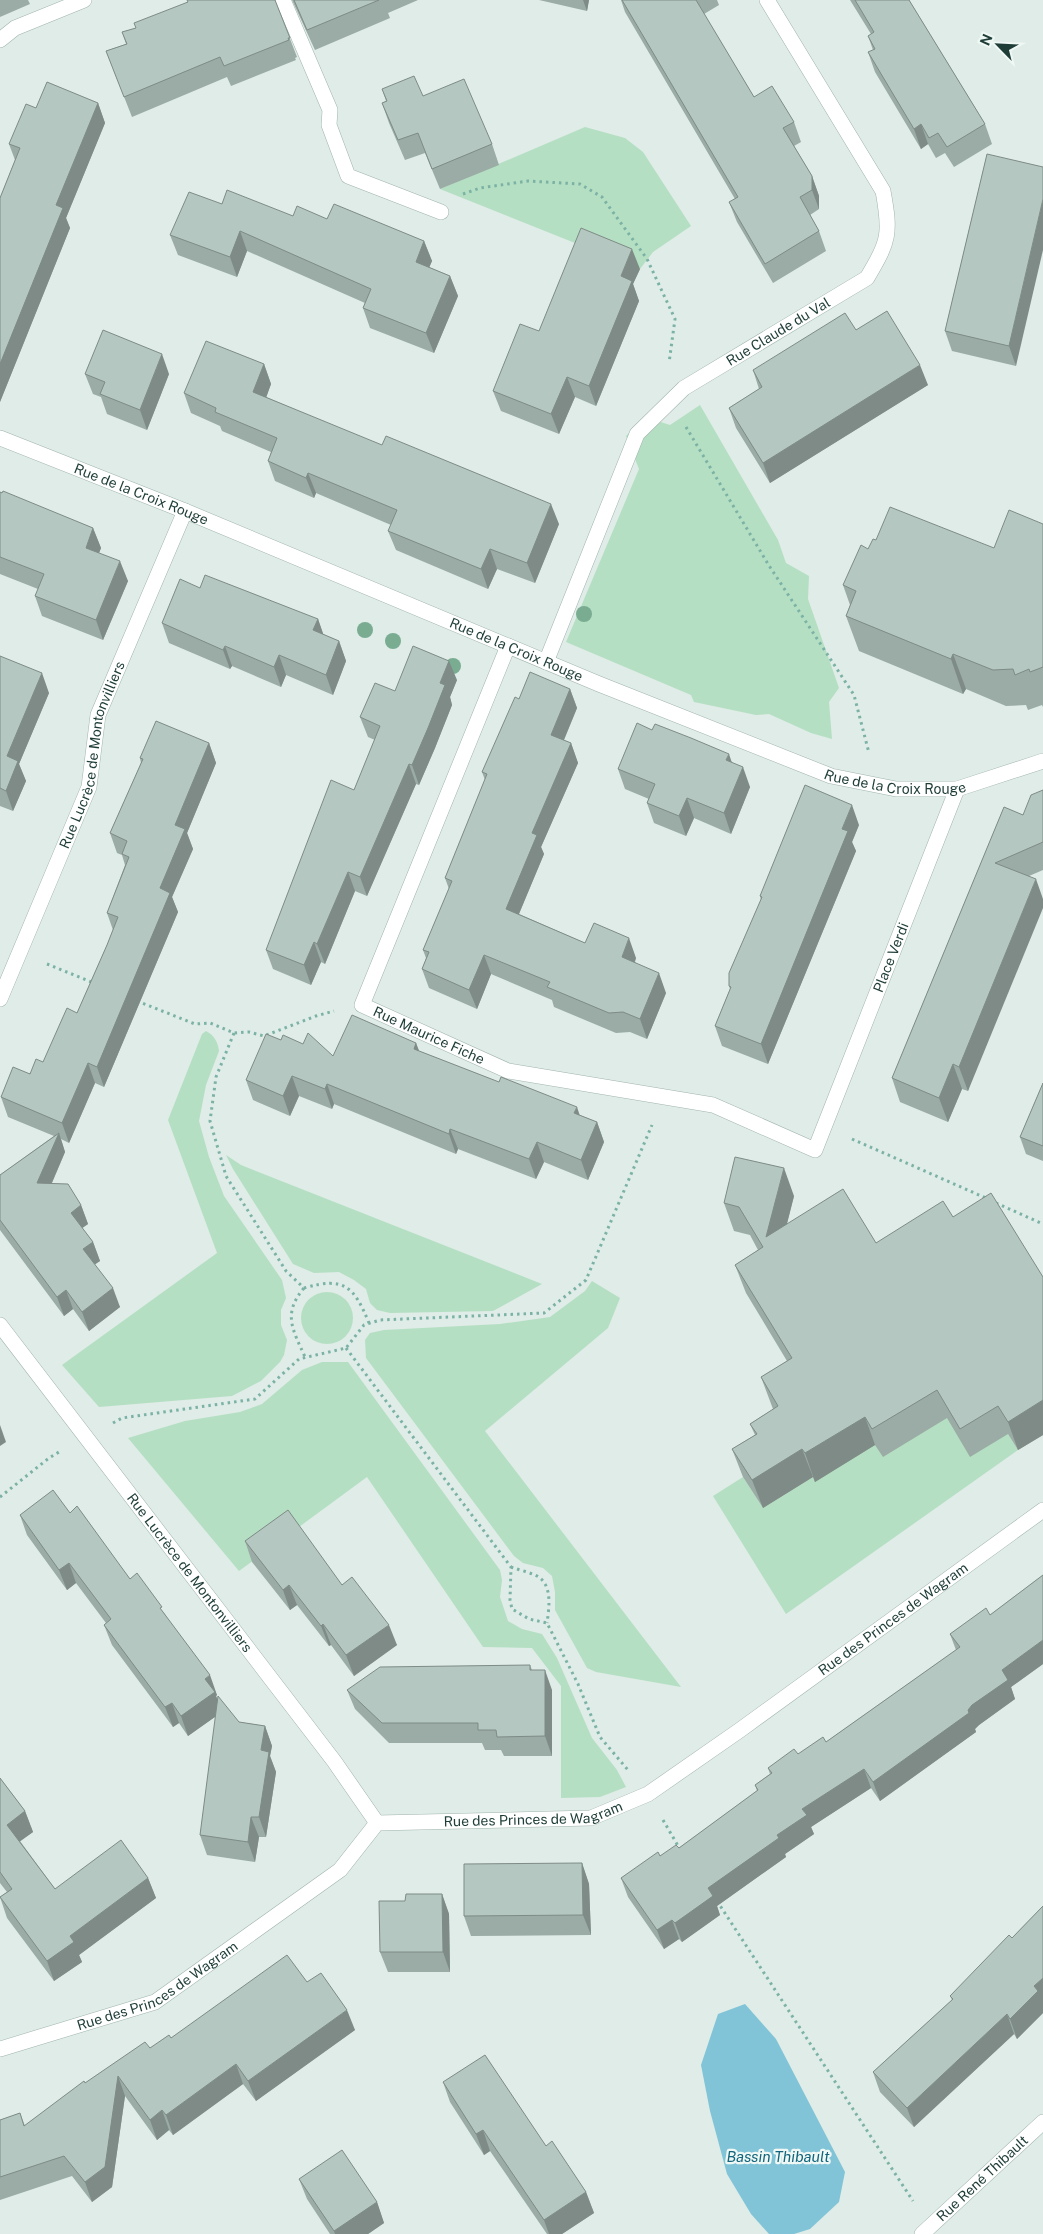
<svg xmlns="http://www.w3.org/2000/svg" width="1043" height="2234" font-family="'Public Sans',sans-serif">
  <rect width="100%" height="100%" fill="#dfece7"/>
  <g fill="#b5dfc3">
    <polygon points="585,127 625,138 643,152 691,226 653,252 640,269 440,189"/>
    <polygon points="700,405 778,540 786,563 809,576 808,599 839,688 829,702 832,739 811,733 769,714 756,715 694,702 691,695 566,642 639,469 626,436 645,417 670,425"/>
    <path d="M 206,1031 C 214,1035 218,1042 219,1051 L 206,1085 L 199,1121 L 209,1157 L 224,1196 L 282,1280 L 286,1298 L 281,1310 L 281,1325 L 287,1340 L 284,1355 L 280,1362 L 261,1381 L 232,1396 L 99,1407 L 62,1365 L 217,1253 L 168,1120 L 202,1034 Z"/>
    <polygon points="226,1155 241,1165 542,1284 493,1311 390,1313 377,1310 370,1303 366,1289 354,1280 339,1272 314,1273 293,1264 233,1169"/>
    <polygon points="592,1281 620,1298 608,1328 485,1431 681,1687 596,1672 587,1668 555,1610 555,1592 552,1576 543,1568 523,1563 514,1556 366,1358 365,1340 370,1333 384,1330 500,1324 550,1317 585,1291"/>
    <circle cx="327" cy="1318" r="26"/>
    <polygon points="322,1362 348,1362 500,1570 502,1580 500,1597 508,1621 522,1629 542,1634 557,1658 592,1738 617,1770 626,1787 600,1797 561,1798 561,1686 532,1648 483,1647 367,1477 239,1571 128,1438 185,1421 240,1412 262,1404 302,1370"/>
    <polygon points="944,1413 1008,1434 1018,1450 786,1614 713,1496 743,1477 763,1508 813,1477 816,1481 854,1435"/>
  </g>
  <polygon fill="#81c4d7" points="745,2004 776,2039 845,2172 839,2202 810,2229 794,2234 769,2234 751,2214 727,2174 710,2111 701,2065 718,2014"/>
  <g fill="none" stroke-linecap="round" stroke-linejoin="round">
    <defs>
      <g id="street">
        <polyline points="283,0 330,110 329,125 348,176 441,212"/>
        <polyline points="0,40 15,28 84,0"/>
        <path id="s1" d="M 0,438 L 185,511 L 599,684 L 831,776 L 896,789 L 957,789 L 1043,761"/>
        <path id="s2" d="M 508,646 L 362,1005 L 508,1071 L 713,1105 L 815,1150 L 957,789"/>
        <path id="s3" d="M 546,662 L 637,434 L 684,388 L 867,278 C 889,241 891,234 883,191 L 767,0"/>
        <path id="s4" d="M 0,999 L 89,787 L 98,715 L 185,511"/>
        <path id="s5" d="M 0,1325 L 334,1761 L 377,1823"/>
        <path id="s6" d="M 0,2049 L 155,2002 L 340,1870 L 377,1823 L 591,1818 L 648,1794 L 740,1730 L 1043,1510"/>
        <path id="s7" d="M 922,2234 L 1043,2122"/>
      </g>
    </defs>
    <use href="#street" stroke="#a1b4af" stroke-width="16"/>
    <g stroke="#7cb2a5" stroke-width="3" stroke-dasharray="2.5 4" stroke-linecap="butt">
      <polyline points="463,194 480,188 528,181 580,184 602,197 647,259 675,319 669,363"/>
      <polyline points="686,427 768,564 854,695 869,753"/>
      <polyline points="47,964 94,983"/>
      <polyline points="137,1001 195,1024 210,1023 234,1033 249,1032 264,1036 316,1016 334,1011"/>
      <path d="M 234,1033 L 216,1077 L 210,1121 L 226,1176 L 286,1271 L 304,1288 C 345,1276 354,1287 369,1323"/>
      <polyline points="852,1139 988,1199"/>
      <polyline points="996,1203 1043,1224"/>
      <path d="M 304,1288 C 282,1314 293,1330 305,1357"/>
      <polyline points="346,1348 511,1567 510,1600 512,1609 529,1619 547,1623 578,1684 600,1737 628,1770"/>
      <polyline points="113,1423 122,1418 255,1399 299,1359 346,1348 364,1325 380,1320 544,1313 586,1280 652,1125"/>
      <polyline points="0,1497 49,1458 59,1452"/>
      <path d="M 511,1567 C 519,1570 529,1572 537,1576 C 553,1585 549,1608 547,1623"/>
      <polyline points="663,1820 681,1851"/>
      <polyline points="717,1901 913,2201"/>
    </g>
    <use href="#street" stroke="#fff" stroke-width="15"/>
  </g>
  <g fill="#79ac91">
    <circle cx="584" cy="614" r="8"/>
    <circle cx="365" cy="630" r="8"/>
    <circle cx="393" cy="641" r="8"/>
    <circle cx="453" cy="666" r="8"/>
  </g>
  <g fill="#9baba5">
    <polygon points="0,0 28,0 30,4 0,17"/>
    <polygon points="187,0 275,0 297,57 295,58 296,60 231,86 227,77 132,117 106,51 126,44 122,32 136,28 188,2"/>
    <polygon points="292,0 418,0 388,13 390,18 315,50"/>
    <polygon points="539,0 589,0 587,11"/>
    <polygon points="621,0 717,0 719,5 704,14 754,97 794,122 801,142 794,146 812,176 819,196 819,209 810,215 819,231 826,251 773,283 737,222 729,202 735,199 625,12"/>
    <polygon points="850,0 909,0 985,124 992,144 954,167 945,153 936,158 928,144 921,149 875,72 868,52 873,50 868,36 871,34"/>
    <polygon points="382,89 423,96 492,144 499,165 440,189 425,153 405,160 389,123 382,103 386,101"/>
    <polygon points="98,103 105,123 66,218 70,228 0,402 0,198 15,160 9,144 36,108"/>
    <polygon points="987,154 1016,366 952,351 945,331"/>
    <polygon points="222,204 293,216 327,219 424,241 432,261 429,267 450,276 458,296 434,353 370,328 363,308 365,303 247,251 237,277 178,255 170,235"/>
    <polygon points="640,269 633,284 639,301 596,406 575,397 559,434 501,411 493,391 539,331"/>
    <polygon points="856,330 928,385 770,483 736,428 729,408 759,389 753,370"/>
    <polygon points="264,364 271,384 266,397 559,524 535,583 497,569 488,589 396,550 388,531 391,525 316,493 314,498 275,481 268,461 271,452 222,431 220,426 191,413 184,393"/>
    <polygon points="85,374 169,374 147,430 107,414 101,397 93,394"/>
    <polygon points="0,492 93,528 101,548 99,553 128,581 103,640 42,616 35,596 38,589 0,574"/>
    <polygon points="1043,524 1043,707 1042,705 1028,710 1026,705 1006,706 966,689 963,694 859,651 846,616 850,605 843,585 868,549 876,540 994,548"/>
    <polygon points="200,588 318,619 323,634 339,641 346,661 333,695 286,675 281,687 232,666 230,669 169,643 162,623"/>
    <polygon points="0,656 49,693 19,764 26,781 13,811 0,806"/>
    <polygon points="457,680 450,697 452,705 435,748 419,785 416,784 367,896 355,891 325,964 321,962 311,985 273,969 266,950 354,790 375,740 368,737 360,717 395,691"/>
    <polygon points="570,689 577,708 564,740 571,743 578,763 541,847 544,854 519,914 585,943 636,958 635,962 666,993 647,1039 630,1032 616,1033 554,1007 552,1000 491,974 477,1009 429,988 422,969 426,958 423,950 449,889 445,878 485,780 482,772 519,699"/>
    <polygon points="652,730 732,762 750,787 731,834 694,818 686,836 654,823 647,803 649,799 625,789 618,769"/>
    <polygon points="209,743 216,763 187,833 193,849 172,897 178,912 104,1087 95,1083 69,1143 61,1139 65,1152 52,1183 81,1205 88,1224 82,1228 93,1242 100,1261 94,1264 120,1307 89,1331 73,1309 64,1316 0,1230 0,1175 54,1136 8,1117 1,1097 43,1062 77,1013 107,945 113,930 107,913 125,865 122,855 117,853 110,833 141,763 140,758"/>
    <polygon points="1043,790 1043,870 1029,876 968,1091 962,1089 948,1122 900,1102 892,1078 1004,807 1023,815"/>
    <polygon points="859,825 852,842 856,851 768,1064 722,1046 715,1026 730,989 729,986 761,900 760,896"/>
    <polygon points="281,1040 333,1056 416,1043 419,1051 597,1122 604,1142 588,1180 544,1162 536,1179 458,1149 456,1154 334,1104 332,1109 299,1096 290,1116 253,1100 246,1080"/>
    <polygon points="1043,1083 1043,1161 1026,1154 1020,1137"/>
    <polygon points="794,1196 787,1224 876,1243 953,1217 1043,1277 1043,1435 1018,1450 1008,1434 970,1457 947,1418 883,1457 875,1445 815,1482 813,1477 763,1508 743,1477 732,1449 755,1435 750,1424 773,1409 761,1377 787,1361 746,1293 735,1265 758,1250 750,1235 734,1231 724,1203"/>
    <polygon points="70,1513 130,1579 164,1613 217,1695 216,1696 218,1700 239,1722 265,1726 272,1746 270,1756 276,1772 266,1837 259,1837 255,1862 207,1855 200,1835 216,1716 188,1736 179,1723 173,1727 112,1645 104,1625 106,1623 76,1583 67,1590 27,1535 20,1515"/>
    <polygon points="245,1541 342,1585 397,1645 354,1676 331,1645 329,1646 297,1605 290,1610 252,1562"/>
    <polygon points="1043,1575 1043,1664 1011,1687 1015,1699 979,1725 975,1729 976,1732 880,1801 871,1788 811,1827 814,1834 785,1854 786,1857 717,1906 720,1915 682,1942 679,1939 664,1949 628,1897 621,1878 660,1856 679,1848 757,1791 755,1785 770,1774 768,1768 826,1742 956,1650 950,1634 990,1615"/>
    <polygon points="530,1665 532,1670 552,1690 552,1756 504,1756 501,1750 485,1750 482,1743 389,1743 355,1709 347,1690"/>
    <polygon points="0,1778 25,1811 33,1832 20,1841 55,1889 148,1878 156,1898 79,1955 82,1962 54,1981 7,1918 0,1897 7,1892 0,1883"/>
    <polygon points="582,1863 589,1884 591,1935 471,1936 464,1916"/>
    <polygon points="442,1894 449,1914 450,1972 388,1972 380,1952"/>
    <polygon points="1043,1906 1043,2013 1017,2039 1014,2034 914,2127 880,2092 873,2072 952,2000 950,1996 1012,1938"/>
    <polygon points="307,1982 355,2030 256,2101 243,2084 173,2135 169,2130 157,2140 125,2096 112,2187 92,2202 72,2176 0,2200 0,2120 20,2113 25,2126 85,2083 150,2048 171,2038"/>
    <polygon points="443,2082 546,2146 586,2192 594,2213 562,2234 547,2234 490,2151 484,2155 450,2102"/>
    <polygon points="299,2179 377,2202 384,2223 368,2234 330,2234 307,2199"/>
  </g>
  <g fill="#7e8b86">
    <polygon points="583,0 589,0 587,11"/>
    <polygon points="98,103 105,123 66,218 70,228 0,402 0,364 56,205"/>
    <polygon points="921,124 928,144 921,149 914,129"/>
    <polygon points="812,176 819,196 819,209 812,190"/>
    <polygon points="1043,199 1043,250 1016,366 1009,346"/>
    <polygon points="240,231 247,251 237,277 230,257"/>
    <polygon points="424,241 432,261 423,282 416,262"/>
    <polygon points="632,249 640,269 633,284 639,301 596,406 589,386 621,276"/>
    <polygon points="450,276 458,296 434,353 426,333"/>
    <polygon points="162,354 169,374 147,430 140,410"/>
    <polygon points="264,364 271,384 261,412 253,392"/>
    <polygon points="920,365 928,385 770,483 763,463"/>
    <polygon points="567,377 575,397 559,434 551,414"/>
    <polygon points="308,473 316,493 314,498 306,478"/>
    <polygon points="551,504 559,524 535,583 527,563"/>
    <polygon points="93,528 101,548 93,568 86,548"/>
    <polygon points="490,549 497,569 488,589 481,569"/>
    <polygon points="120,561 128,581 103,640 96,620"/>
    <polygon points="318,619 325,639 313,630"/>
    <polygon points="339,641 346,661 333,695 326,675"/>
    <polygon points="225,646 232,666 230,669 223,650"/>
    <polygon points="953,654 966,689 963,694 951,659"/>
    <polygon points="279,655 286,675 281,687 274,667"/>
    <polygon points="449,661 457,680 450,697 452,705 435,748 419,785 412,765 440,683"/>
    <polygon points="42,673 49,693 19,764 26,781 13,811 6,791 7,756"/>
    <polygon points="570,689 577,708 558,754 551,735"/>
    <polygon points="209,743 216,763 187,833 193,849 172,897 178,912 104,1087 97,1067 160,888 175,825"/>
    <polygon points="571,743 578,763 541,847 544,854 513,928 506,909 532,833"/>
    <polygon points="729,754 736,775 726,760"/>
    <polygon points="409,764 416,784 367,896 360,877"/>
    <polygon points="743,767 750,787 731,834 724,813"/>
    <polygon points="687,798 694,818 686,836 679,816"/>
    <polygon points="852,805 859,825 852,842 856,851 768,1064 761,1044 842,829"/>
    <polygon points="348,872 355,891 325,964 317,944"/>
    <polygon points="1036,879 1043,899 1043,908 968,1091 959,1067"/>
    <polygon points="629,938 636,958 629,976 622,957"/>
    <polygon points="314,942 321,962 311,985 304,965"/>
    <polygon points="484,955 491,974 477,1009 469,990"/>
    <polygon points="659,973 666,993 647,1039 640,1019"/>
    <polygon points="416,1043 424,1064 414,1049"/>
    <polygon points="88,1063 95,1083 69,1143 62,1123"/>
    <polygon points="953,1064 962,1089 948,1122 939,1098"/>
    <polygon points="292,1076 299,1096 290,1116 283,1096"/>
    <polygon points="327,1084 334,1104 332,1109 325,1089"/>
    <polygon points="577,1107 584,1128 574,1113"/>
    <polygon points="597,1122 604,1142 588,1180 581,1160"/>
    <polygon points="450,1129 458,1149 456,1154 449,1134"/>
    <polygon points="59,1133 65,1152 44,1201 37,1183"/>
    <polygon points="537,1142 544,1162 536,1179 529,1159"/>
    <polygon points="784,1168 794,1196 776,1266 766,1237"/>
    <polygon points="81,1205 88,1224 78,1231 71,1213"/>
    <polygon points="93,1242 100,1261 90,1268 83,1249"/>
    <polygon points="113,1288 120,1307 89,1331 82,1312"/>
    <polygon points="66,1290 73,1309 64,1316 57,1297"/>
    <polygon points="1043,1400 1043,1435 1018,1450 1008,1422"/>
    <polygon points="865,1417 875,1445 815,1482 805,1453"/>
    <polygon points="0,1425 6,1442 0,1446"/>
    <polygon points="802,1449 813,1477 763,1508 752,1480"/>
    <polygon points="69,1563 76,1583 67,1590 59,1570"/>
    <polygon points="289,1585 297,1605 290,1610 283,1590"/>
    <polygon points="323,1624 331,1645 329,1646 321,1626"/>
    <polygon points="389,1625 397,1645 354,1676 346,1655"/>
    <polygon points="1043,1640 1043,1664 1011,1687 1015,1699 979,1725 975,1729 976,1732 880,1801 873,1782 968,1710 972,1705 1002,1670"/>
    <polygon points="545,1670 552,1690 552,1756 545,1736"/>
    <polygon points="210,1675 217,1695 216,1696 222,1712 188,1736 181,1716 205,1679"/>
    <polygon points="172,1703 179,1723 173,1727 165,1707"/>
    <polygon points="265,1726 272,1746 270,1756 276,1772 266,1837 259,1817 261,1750"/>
    <polygon points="864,1769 871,1788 811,1827 814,1834 785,1854 786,1857 717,1906 720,1915 682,1942 675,1923 708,1888 777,1835 802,1809"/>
    <polygon points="25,1811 33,1832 15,1845 7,1825"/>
    <polygon points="251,1817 259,1837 255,1862 248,1842"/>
    <polygon points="582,1863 589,1884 591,1935 583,1915"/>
    <polygon points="148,1878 156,1898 79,1955 82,1962 54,1981 47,1961 70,1936"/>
    <polygon points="442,1894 449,1914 450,1972 443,1952"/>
    <polygon points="672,1920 679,1939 664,1949 657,1930"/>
    <polygon points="1043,1978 1043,2013 1017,2039 1010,2019 1034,1986"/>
    <polygon points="347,2010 355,2030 256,2101 248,2081"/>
    <polygon points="1007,2014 1014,2034 914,2127 907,2108"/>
    <polygon points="236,2064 243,2084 173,2135 166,2115"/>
    <polygon points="118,2076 125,2096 112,2187 92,2202 85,2182"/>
    <polygon points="162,2110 169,2130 157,2140 150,2120"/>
    <polygon points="483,2130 490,2151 484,2155 476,2134"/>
    <polygon points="586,2192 594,2213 562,2234 549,2234 544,2220"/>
    <polygon points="377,2202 384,2223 368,2234 335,2234 334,2231"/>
  </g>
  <g fill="#b4c7c0" stroke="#7e8b86">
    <polygon points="187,0 275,0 290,38 288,38 289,40 224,66 220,57 124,97 106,51 127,44 122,32 136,28 134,23 188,2"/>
    <polygon points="294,0 379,0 307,30"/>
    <polygon points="622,0 696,0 754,97 772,86 794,122 783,128 812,176 812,190 800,197 819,231 765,264 729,202 738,197"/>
    <polygon points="855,0 909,0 985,124 947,147 938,133 929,138 921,124 914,129 868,52 875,49 868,36 874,32"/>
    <polygon points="414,76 423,96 464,79 492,144 432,169 418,133 398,140 382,103 387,101 382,89"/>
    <polygon points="47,82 98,103 56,205 63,208 0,364 0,198 20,148 9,144 26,104 36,108"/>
    <polygon points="987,154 1043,167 1043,199 1009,346 945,331"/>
    <polygon points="227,190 293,216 297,206 327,219 334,204 424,241 416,262 450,276 426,333 363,308 371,289 240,231 230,257 170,235 189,192 222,204"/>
    <polygon points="581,228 632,249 621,276 632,281 589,386 567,377 551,414 493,391 520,324 539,331"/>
    <polygon points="887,311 920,365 763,463 729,408 762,387 753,370 845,313 856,330"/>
    <polygon points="103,330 162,354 140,410 100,394 105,382 85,374"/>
    <polygon points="206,341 264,364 253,392 382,445 386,436 551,504 527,563 490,549 481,569 388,531 397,510 308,473 306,478 268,461 277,438 215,412 216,408 184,393"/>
    <polygon points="3,491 93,528 86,548 120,561 96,620 35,596 44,574 0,557 0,492 2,493"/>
    <polygon points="890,507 994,548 1009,510 1043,524 1043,667 1030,672 1029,669 1015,675 1013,669 993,670 953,654 951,659 846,616 856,591 843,585 861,545 868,549 873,539 876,540"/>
    <polygon points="205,575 318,619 313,630 339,641 326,675 279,655 274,667 225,646 223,650 162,623 180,579 200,588"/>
    <polygon points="413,646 449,661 440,683 445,685 428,728 412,765 409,764 360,877 348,872 317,944 314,942 304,965 266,950 331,780 354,790 380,726 360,717 375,683 395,691"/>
    <polygon points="0,656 42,673 7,756 18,761 6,791 0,788"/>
    <polygon points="530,672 570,689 551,735 571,743 532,833 537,835 506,909 585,943 594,923 629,938 622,957 659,973 640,1019 623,1012 609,1013 547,987 550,982 484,955 469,990 422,969 429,952 423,950 452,881 445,878 487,774 482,772 515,697 519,699"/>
    <polygon points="156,721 209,743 175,825 185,829 160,888 170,893 97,1067 88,1063 62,1123 1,1097 13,1067 30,1074 36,1059 43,1062 67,1008 77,1013 107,945 118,917 107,913 129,857 122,854 127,841 110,833 143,759 140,758"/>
    <polygon points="637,723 652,730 655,724 691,738 729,754 726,760 743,767 724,813 687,798 679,816 647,803 655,784 618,769"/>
    <polygon points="805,785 852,805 842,829 848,831 761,1044 715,1026 731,987 729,986 729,973 762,897 760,896"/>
    <polygon points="1043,790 1043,842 995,863 1036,879 959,1067 953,1064 939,1098 892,1078 1004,807 1023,815 1031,795"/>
    <polygon points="352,1015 416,1043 414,1049 499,1082 501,1077 577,1107 574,1113 597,1122 581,1160 537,1142 529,1159 450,1129 449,1134 327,1084 325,1089 292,1076 283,1096 246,1080 266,1034 281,1040 283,1035 303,1044 308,1033 333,1056"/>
    <polygon points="1043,1083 1043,1146 1020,1137"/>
    <polygon points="59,1133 37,1183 68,1184 81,1205 71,1213 93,1242 83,1249 113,1288 82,1312 66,1290 57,1297 0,1220 0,1175"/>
    <polygon points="735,1157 784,1168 766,1237 843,1189 876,1243 943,1201 953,1217 991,1193 1043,1277 1043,1400 1008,1422 998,1406 960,1429 937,1390 872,1429 865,1417 805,1453 802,1449 752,1480 732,1449 757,1434 750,1424 778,1406 761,1377 792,1358 735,1265 763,1247 739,1207 724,1203"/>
    <polygon points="53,1490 70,1513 77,1506 130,1579 137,1573 162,1607 160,1608 210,1675 205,1679 215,1692 181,1716 172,1703 165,1707 104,1625 111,1619 69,1563 59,1570 20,1515"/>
    <polygon points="288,1510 342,1585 352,1577 389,1625 346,1655 323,1624 321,1626 289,1585 283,1590 245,1541"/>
    <polygon points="1043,1575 1043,1640 1002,1670 1008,1680 972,1705 968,1710 969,1713 873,1782 864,1769 802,1809 807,1815 777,1835 779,1838 708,1888 713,1896 675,1923 672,1920 657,1930 621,1878 658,1852 660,1856 676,1845 679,1848 758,1790 755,1785 772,1773 768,1768 794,1749 798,1754 823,1737 826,1742 960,1647 950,1634 986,1608 990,1615"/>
    <polygon points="530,1665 530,1670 545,1670 545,1736 497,1737 496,1730 478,1730 478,1723 382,1723 347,1690 380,1667"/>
    <polygon points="218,1696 239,1722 265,1726 261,1750 269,1752 259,1817 251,1817 248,1842 200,1835"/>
    <polygon points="0,1778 25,1811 7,1825 55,1889 121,1840 148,1878 70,1936 74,1942 47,1961 0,1897 12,1889 0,1872"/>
    <polygon points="582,1863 583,1915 464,1916 464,1864"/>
    <polygon points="406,1894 442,1894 443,1952 380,1952 379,1901 405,1901"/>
    <polygon points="1043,1906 1043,1978 1034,1986 1038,1991 1010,2019 1007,2014 907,2108 873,2072 953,1999 950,1996 1009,1935 1012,1938"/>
    <polygon points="287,1955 307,1982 321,1973 347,2010 248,2081 236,2064 166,2115 162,2110 150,2120 118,2076 105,2167 85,2182 64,2156 0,2177 0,2120 20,2113 24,2126 84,2081 85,2083 145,2042 150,2048 169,2035 171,2038"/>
    <polygon points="485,2055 546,2146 552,2141 586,2192 544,2220 483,2130 476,2134 443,2082"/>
    <polygon points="342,2150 377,2202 334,2231 299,2179"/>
  </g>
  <g text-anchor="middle" stroke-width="4.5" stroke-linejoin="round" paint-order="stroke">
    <g font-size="14" fill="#1e3d37" stroke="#eff8f4">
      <text dy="5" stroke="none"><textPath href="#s3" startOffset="421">Rue Claude du Val</textPath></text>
      <text dy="5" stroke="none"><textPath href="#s1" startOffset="152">Rue de la Croix Rouge</textPath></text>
      <text dy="5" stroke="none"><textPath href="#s1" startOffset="558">Rue de la Croix Rouge</textPath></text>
      <text dy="5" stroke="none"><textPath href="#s4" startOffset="262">Rue Lucrèce de Montonvilliers</textPath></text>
      <text dy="5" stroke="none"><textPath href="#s1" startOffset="962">Rue de la Croix Rouge</textPath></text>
      <text dy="5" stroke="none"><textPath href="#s2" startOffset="1074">Place Verdi</textPath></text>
      <text dy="5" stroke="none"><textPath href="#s2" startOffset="461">Rue Maurice Fiche</textPath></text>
      <text dy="5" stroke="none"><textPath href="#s5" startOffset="312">Rue Lucrèce de Montonvilliers</textPath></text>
      <text dy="5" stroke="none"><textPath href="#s6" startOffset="1026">Rue des Princes de Wagram</textPath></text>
      <text dy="5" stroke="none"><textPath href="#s6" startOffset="606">Rue des Princes de Wagram</textPath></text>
      <text dy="5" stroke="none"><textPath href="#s6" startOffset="171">Rue des Princes de Wagram</textPath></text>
      <text dy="5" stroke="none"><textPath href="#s7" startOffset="82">Rue René Thibault</textPath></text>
    </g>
    <g font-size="15" font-style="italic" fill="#13657e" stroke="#eff8f4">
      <text x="778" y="2162">Bassin Thibault</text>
    </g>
  </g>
  <g transform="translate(998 45) rotate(294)" stroke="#eff8f4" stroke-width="4" paint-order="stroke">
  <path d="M0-4L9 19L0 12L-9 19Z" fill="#1e3d37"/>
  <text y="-8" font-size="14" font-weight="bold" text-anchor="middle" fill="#1e3d37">N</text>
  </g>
</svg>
